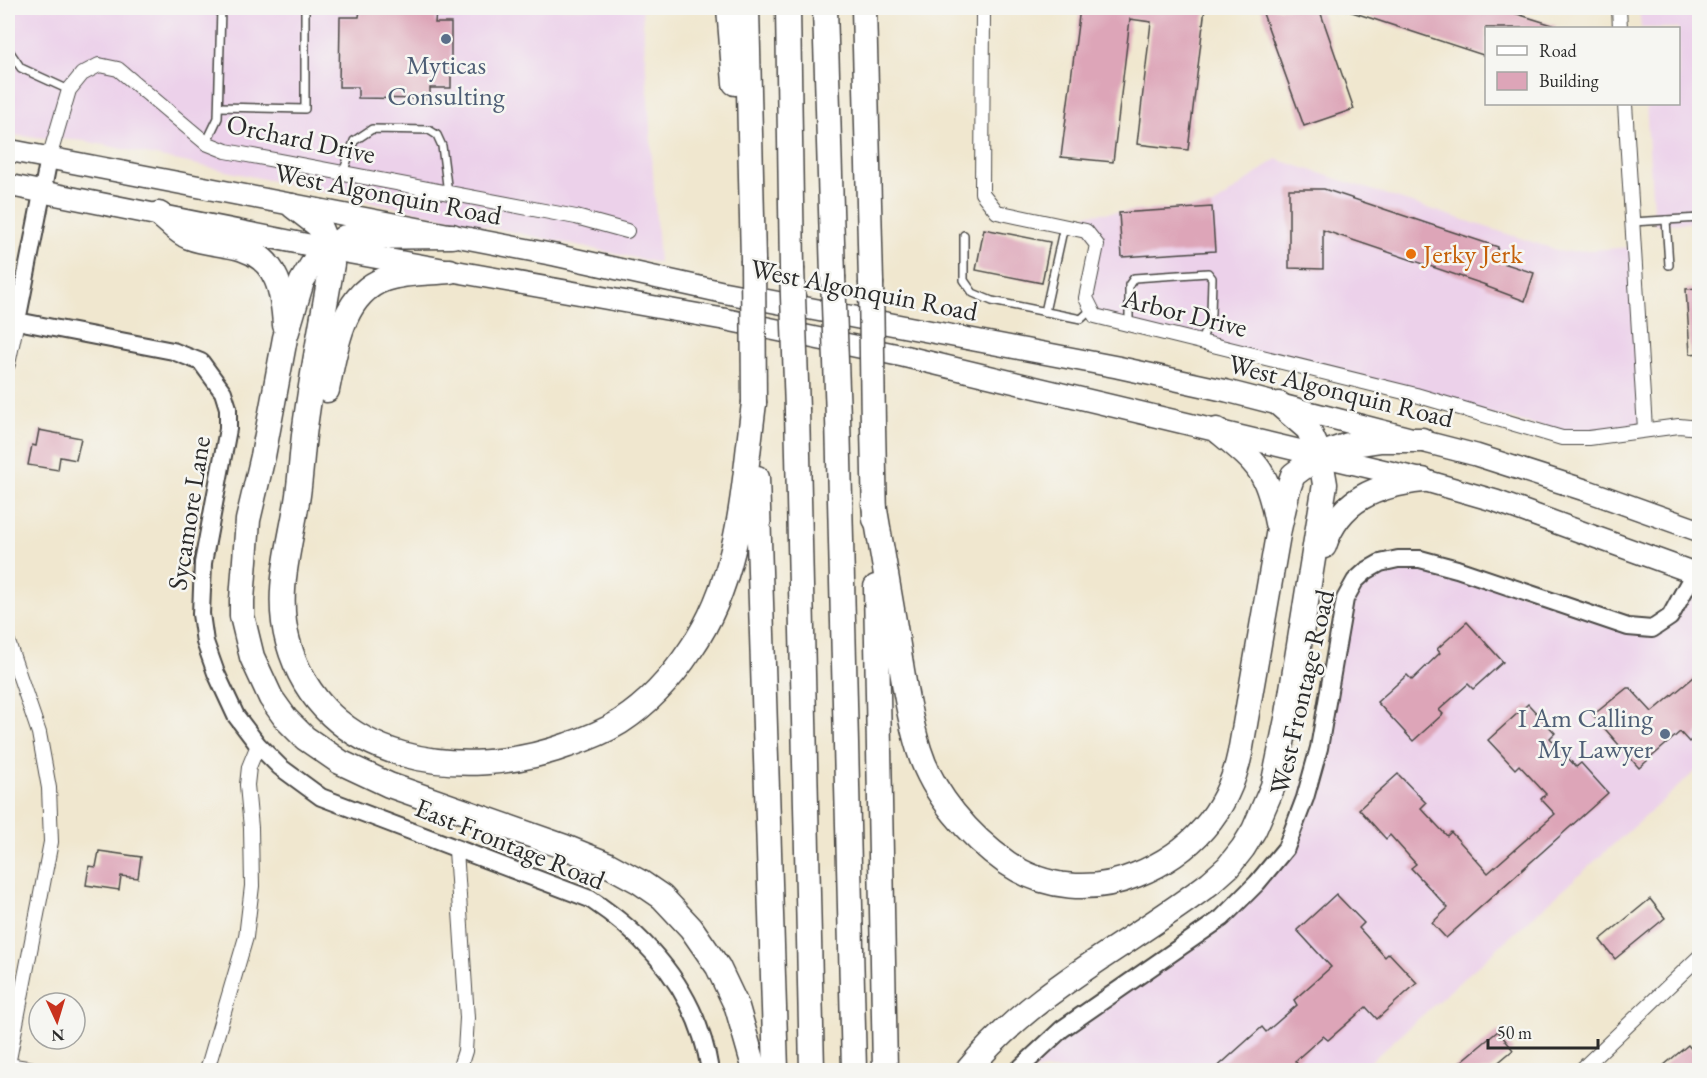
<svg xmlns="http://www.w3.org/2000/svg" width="1707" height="1078" font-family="'EB Garamond',serif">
  <rect width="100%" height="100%" fill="#f6f6f2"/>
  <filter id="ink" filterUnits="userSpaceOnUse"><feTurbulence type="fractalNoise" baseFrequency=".0167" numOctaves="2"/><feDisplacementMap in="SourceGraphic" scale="12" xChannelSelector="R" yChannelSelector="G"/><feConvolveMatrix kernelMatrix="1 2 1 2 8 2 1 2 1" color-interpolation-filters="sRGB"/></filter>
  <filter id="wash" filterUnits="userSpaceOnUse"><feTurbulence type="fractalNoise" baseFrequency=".008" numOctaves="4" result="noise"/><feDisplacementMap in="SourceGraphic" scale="24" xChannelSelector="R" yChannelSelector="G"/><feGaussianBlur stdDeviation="1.35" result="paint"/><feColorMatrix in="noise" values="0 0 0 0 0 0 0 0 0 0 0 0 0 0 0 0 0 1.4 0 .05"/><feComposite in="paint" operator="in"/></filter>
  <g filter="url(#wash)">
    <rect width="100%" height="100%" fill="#f0e7cf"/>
    <g fill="#ecd1ea">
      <polygon points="8,8 642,8 659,263 85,141 8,135"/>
      <polygon points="1639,8 1699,8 1699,222 1654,225 1646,104 1678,104 1678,28 1641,28"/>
      <polygon points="1276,159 1563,252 1633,247 1645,429 1589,438 1095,316 1086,298 1097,245 1086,231 1086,214 1213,206"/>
      <polygon points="1398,559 1652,629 1699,575 1699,768 1361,1070 1018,1070 1222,918 1286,848 1355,581"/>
    </g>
    <g id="blocks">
      <g fill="#dda5b8">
        <polygon points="1080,8 1205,8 1188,150 1137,144 1151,22 1130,19 1113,162 1061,157"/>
        <polygon points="1261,8 1319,8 1354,109 1304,126"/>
        <polygon points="1347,8 1498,8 1556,26 1556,28 1486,28 1486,56 1346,10"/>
        <polygon points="360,10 436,10 435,23 451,23 451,88 430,88 430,99 358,98 358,87 339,87 340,17 359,17"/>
        <polygon points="1289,189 1324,189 1498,247 1494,260 1534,273 1525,301 1485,286 1486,285 1323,230 1323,269 1289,268"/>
        <polygon points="1212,207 1215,251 1122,257 1119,213"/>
        <polygon points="984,229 1050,242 1042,283 976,270"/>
        <polygon points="1700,288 1700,353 1690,354 1686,289"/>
        <polygon points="39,430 81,438 76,460 60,457 58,470 28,465 32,445 36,446"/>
        <polygon points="1467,622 1503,662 1473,689 1468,684 1439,710 1443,714 1413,741 1377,702 1407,675 1412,680 1440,653 1437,649"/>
        <polygon points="1694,677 1700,684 1700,732 1689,742 1680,732 1639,768 1593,715 1627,688 1630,688 1652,712"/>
        <polygon points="1528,704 1555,733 1550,738 1576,767 1581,763 1608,793 1446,938 1432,923 1448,908 1411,868 1416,864 1390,835 1386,839 1359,809 1398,774 1426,803 1421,808 1447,836 1451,832 1488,873 1555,814 1541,799 1546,794 1519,765 1515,769 1488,740"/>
        <polygon points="99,851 141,857 138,878 121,876 119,890 86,885 89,866 96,867"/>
        <polygon points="1336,894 1364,923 1359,928 1385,957 1389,953 1417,983 1377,1019 1366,1007 1328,1040 1323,1036 1295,1061 1303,1071 1213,1071 1262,1027 1266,1032 1297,1005 1294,1000 1331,967 1297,930"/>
        <polygon points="1650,899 1665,918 1615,959 1600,940"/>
        <polygon points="1498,1031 1513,1050 1488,1071 1450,1071"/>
        <polygon points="1688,1045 1700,1059 1700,1067 1695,1071 1657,1071"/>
      </g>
    </g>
  </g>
  <g filter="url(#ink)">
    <use href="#blocks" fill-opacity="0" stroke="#494744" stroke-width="1.5"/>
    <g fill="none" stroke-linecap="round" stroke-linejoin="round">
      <defs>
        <g id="service">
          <polyline points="8,49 21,68 69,90"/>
          <polyline points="219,107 305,109 305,8"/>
          <polyline points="206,143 218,118 221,8"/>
          <polyline points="343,173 354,141 372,129 429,130 437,135 442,146 448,193"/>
          <polyline points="1666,220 1669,265"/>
          <polyline points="1632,222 1700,218"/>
          <polyline points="964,235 964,280 973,293 992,301 1081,319 1092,309"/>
          <polyline points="1045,312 1064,226"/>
          <polyline points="1129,324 1129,285 1134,278 1208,273 1212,278 1211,314 1201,342"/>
        </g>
        <g id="minor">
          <polyline points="983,8 982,193 997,212 1086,231 1097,245 1086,298 1095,316 1416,395 1562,438 1589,438 1679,426 1700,428"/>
          <polyline points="1619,8 1620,28"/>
          <polyline points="1625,104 1645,429"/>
          <polyline points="49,158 69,90 82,74 99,65 118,69 206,143 226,151 576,217 627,231"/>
          <polyline points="8,319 17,321 8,364"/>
          <polyline points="8,642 39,733 49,788 51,842 8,1065"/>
          <polyline points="456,850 467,1018 465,1051 459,1070"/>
          <polyline points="8,1065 39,1070"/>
          <polyline points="207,1070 246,937 252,886 251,828 247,785 249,767 258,745"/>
          <polyline points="1581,1070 1700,956"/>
        </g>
        <g id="tertiary">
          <path d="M 49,158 L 17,321 L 173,351 L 201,362 L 223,392 L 228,408 L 228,429 L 203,563 L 201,614 L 205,642 L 216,673 L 236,716 L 258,745 L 280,767 L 321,797 L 590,899 C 652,940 698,996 710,1070"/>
          <polyline points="1018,1070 1062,1029 1222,918 1257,883 1286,848 1305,798 1319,748 1345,599 1355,581 1366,571 1380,563 1398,559 1420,559 1457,569 1628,627 1652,629 1670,617 1694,573"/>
        </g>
        <g id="primary">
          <polyline points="8,150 555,255 722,292 1117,367 1227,391 1476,455 1588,491 1700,531"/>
          <polyline points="8,185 329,249 723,319 903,356 1423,480 1496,501 1700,575"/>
        </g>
        <g id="motorway">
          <polyline points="729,8 735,83"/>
          <polyline points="747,8 753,260"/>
          <polyline points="788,8 792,268"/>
          <polyline points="825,8 833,276"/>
          <polyline points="864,8 871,282"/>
          <path d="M 293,206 L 319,226 L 329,249 L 332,264 C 323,318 312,373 305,427 C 302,450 301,473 298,495 C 291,545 274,592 288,642 C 322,765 464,783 568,745 C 586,739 604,732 620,722 C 648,704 673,676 691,649 C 741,577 743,487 754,403"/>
          <path d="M 159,214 C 168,221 178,233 189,237 C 206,244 226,243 243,249 C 278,260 283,293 285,325"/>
          <polyline points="452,236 345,237 315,260 302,281 285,338 263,456 248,520 242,600 242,616 252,657 271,698 286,719 305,738 340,762 389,785 565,847 607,864 640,882 662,897 691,928 718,967 737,1007 755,1070"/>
          <path d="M 327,390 C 335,352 341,294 385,279 C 405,272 429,273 450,271"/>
          <polyline points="797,410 812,1070"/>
          <polyline points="838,418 854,1070"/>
          <polyline points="873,427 875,519"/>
          <path d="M 1217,430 C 1258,464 1267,469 1277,523"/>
          <polyline points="757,478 776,1070"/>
          <path d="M 874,504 C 882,549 889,594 897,639 C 903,676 908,714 919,750 C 933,795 969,836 1007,863 C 1045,889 1093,893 1136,875 C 1191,853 1228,812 1240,753 L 1279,529 L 1288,489 L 1293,475 L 1320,455 L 1348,445 L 1381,440 L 1422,440"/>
          <path d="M 1324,546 C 1339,499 1377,485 1423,480"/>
          <polyline points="876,587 885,1070"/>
          <path d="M 968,1070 C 1033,990 1129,945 1210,883 L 1228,867 L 1243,848 L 1254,830 L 1273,786 L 1288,714 L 1325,484 L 1320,455 L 1308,429 L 1279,404"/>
        </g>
      </defs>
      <use href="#service" stroke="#494744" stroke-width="10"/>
      <use href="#minor" stroke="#494744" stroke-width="16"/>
      <use href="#tertiary" stroke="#494744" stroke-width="20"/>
      <use href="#primary" stroke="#494744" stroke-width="24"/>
      <use href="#motorway" stroke="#494744" stroke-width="27"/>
      <use href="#service" stroke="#fff" stroke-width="7"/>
      <use href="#minor" stroke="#fff" stroke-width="14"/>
      <use href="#tertiary" stroke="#fff" stroke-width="16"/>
      <use href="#primary" stroke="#fff" stroke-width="21"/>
      <use href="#motorway" stroke="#fff" stroke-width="24"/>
      <defs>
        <g id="motorway-bridge">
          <polyline points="753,260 754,403"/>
          <polyline points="792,268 797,410"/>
          <polyline points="833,276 838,418"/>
          <polyline points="871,282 873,427"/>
        </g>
      </defs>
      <use href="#motorway-bridge" stroke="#494744" stroke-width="27" stroke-linecap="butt"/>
      <use href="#motorway-bridge" stroke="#fff" stroke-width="24"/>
    </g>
  </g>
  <g fill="#5c6f8a" stroke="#f6f6f2" stroke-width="2">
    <circle cx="446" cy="39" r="6"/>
    <circle cx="1665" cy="734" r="6"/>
  </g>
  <circle fill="#e8710a" stroke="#f6f6f2" stroke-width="2" cx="1411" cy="254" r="6"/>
  <g text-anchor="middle" stroke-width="5" stroke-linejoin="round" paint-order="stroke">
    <g font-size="27" fill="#4e5e75" stroke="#f6f6f2">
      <text x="446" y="74">Myticas<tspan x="446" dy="31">Consulting</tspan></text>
      <text x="1653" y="727" text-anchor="end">I Am Calling<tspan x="1653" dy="31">My Lawyer</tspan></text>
    </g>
    <g font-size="27" fill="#2b2b2b" stroke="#f6f6f2">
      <text transform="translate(301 139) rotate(12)" y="9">Orchard Drive</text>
      <text transform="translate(388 194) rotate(11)" y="9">West Algonquin Road</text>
      <text transform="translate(864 290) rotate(11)" y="9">West Algonquin Road</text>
      <text transform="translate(1185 313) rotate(14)" y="9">Arbor Drive</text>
      <text transform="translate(1341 391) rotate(14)" y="9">West Algonquin Road</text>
      <text transform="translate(189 513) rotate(-81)" y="9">Sycamore Lane</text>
      <text transform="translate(1302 692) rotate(-77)" y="9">West Frontage Road</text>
      <text transform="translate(510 844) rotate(22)" y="9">East Frontage Road</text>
    </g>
    <g font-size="27" fill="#c56008" stroke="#f6f6f2" text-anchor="start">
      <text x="1423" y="263">Jerky Jerk</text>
    </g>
  </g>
  <rect width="1707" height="1078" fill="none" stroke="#f6f6f2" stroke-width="30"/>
  <rect x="1485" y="27" width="195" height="78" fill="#f6f6f2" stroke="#a5a5a2" stroke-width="1.5"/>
  <rect x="1497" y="46" width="30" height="9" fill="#ffffff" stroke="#a5a5a2" stroke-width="1.5"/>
  <text x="1539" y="57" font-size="18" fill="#2b2b2b">Road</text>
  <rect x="1497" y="72" width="30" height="18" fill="#dda5b8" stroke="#a5a5a2" stroke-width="1.5"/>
  <text x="1539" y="87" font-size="18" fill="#2b2b2b">Building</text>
  <g transform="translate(57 1021) rotate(176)"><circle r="28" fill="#f6f6f2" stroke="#a5a5a2" stroke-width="1.5"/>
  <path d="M0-4.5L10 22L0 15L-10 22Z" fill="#c8321e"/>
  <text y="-9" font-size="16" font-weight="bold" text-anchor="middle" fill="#2b2b2b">N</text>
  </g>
  <path d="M1488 1039v9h110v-9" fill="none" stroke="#2b2b2b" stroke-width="3"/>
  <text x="1497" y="1039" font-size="18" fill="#2b2b2b" stroke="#f6f6f2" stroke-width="4.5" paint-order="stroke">50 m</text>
</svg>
